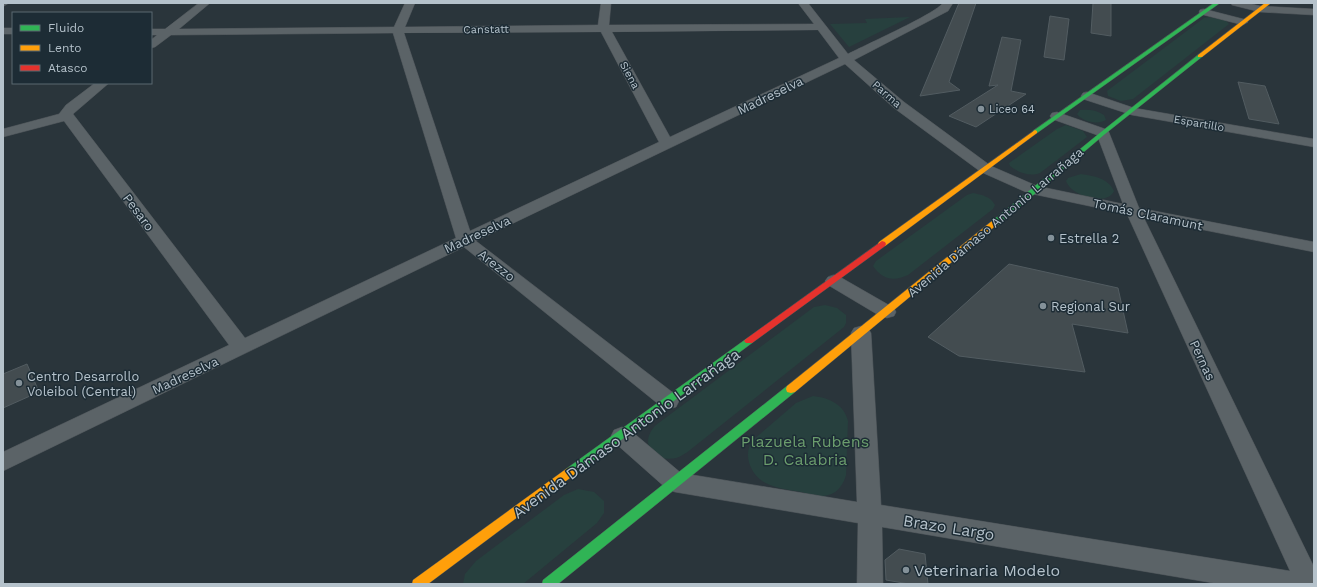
<svg xmlns="http://www.w3.org/2000/svg" width="1317" height="587" font-family="'Work Sans',sans-serif">
  <rect width="100%" height="100%" fill="#2a353b"/>
  <g fill="#27403e">
    <polygon points="910,17 849,47 830,24 867,23 865,19"/>
    <polygon points="1209,17 1225,20 1229,24 1133,99 1121,101 1108,96 1107,91 1204,18"/>
    <path d="M 1080,110 C 1089,109 1097,110 1104,115 L 1106,120 C 1098,125 1083,122 1077,114 Z"/>
    <path d="M 1066,125 L 1083,131 L 1087,137 L 1040,173 C 1030,177 1019,173 1010,166 L 1009,163 L 1057,129 Z"/>
    <path d="M 1081,174 C 1094,176 1108,178 1114,191 C 1107,207 1071,196 1066,181 L 1068,178 Z"/>
    <path d="M 973,193 C 982,195 990,196 995,205 L 993,209 L 908,275 C 893,282 882,279 873,266 L 876,261 L 967,195 Z"/>
    <path d="M 825,305 L 837,308 L 846,315 L 846,323 L 844,327 L 690,450 C 686,453 680,457 676,458 C 653,463 638,443 656,425 L 814,307 Z"/>
    <path d="M 813,396 C 829,398 844,404 848,421 L 846,475 C 844,483 838,493 828,495 C 820,498 809,494 801,492 C 791,490 780,489 770,485 C 752,479 741,455 753,440 L 796,403 Z"/>
    <polygon points="578,489 594,492 604,501 604,513 597,523 523,584 463,584 465,574 476,561 564,495"/>
  </g>
  <g fill="#434c50" stroke="#525c61">
    <polygon points="959,3 976,3 949,82 960,90 920,96"/>
    <polygon points="1093,3 1111,3 1111,36 1091,33"/>
    <polygon points="1050,16 1069,19 1064,60 1044,57"/>
    <polygon points="1002,37 1021,40 1011,91 1026,94 976,127 949,116 998,85 989,86"/>
    <polygon points="1238,82 1265,86 1279,124 1249,119"/>
    <polygon points="1009,264 1118,288 1128,333 1072,324 1085,372 959,356 928,337"/>
    <polygon points="27,364 39,392 3,408 3,374"/>
    <polygon points="899,549 925,554 928,584 909,584 886,580 885,560"/>
  </g>
  <g fill="none" stroke-linecap="round" stroke-linejoin="round">
    <defs>
      <g id="street">
        <polygon points="3,3 9,3 4,6"/>
        <path d="M 199,3 L 210,3 L 179,29 L 394,27 L 405,3 L 415,3 L 405,27 L 598,25 L 601,3 L 611,3 L 609,25 L 814,24 L 798,3 L 808,3 L 848,54 C 865,45 935,14 943,3 L 953,3 L 948,11 L 854,60 L 904,102 L 991,166 L 1037,186 L 1123,204 L 1097,135 L 1052,119 L 1050,116 L 1052,113 L 1057,112 L 1108,130 L 1139,208 L 1314,242 L 1314,252 L 1144,218 L 1314,567 L 1314,584 L 1219,584 L 882,527 L 883,584 L 857,584 L 858,523 L 675,492 L 667,489 L 614,442 L 611,436 L 614,430 L 622,427 L 630,430 L 681,473 L 857,502 L 851,333 L 854,328 L 861,326 L 868,328 L 871,333 L 881,505 L 1290,571 L 1127,214 L 1028,193 L 981,172 L 894,108 L 845,64 L 476,241 L 676,395 L 679,401 L 676,407 L 669,409 L 662,407 L 464,247 L 3,471 L 3,452 L 229,345 L 64,121 L 3,137 L 3,129 L 59,114 L 66,105 L 95,83 L 109,83 L 73,114 L 245,338 L 456,238 L 393,33 L 171,35 L 155,47 L 151,48 L 151,40 L 157,35 L 151,35 L 151,29 L 165,29 ZM 818,30 L 839,58 L 670,137 L 612,32 ZM 601,32 L 659,142 L 470,231 L 404,33 Z"/>
        <polygon points="1231,3 1248,3 1260,6 1314,9 1314,15 1260,12 1232,5"/>
        <polygon points="1204,9 1247,20 1248,22 1243,25 1200,14 1199,12 1200,10"/>
        <rect x="3" y="28" width="10" height="6"/>
        <polygon points="1087,92 1134,108 1314,139 1314,147 1132,115 1083,99 1081,96 1083,93"/>
        <polygon points="834,275 840,277 894,308 896,312 894,316 887,318 880,316 828,285 825,281 828,277"/>
      </g>
      <g id="fast">
        <polygon points="1214,3 1220,3 1037,133 1033,133 1033,131"/>
        <polygon points="1198,55 1203,56 1105,134 998,225 992,225 991,223 992,221 1101,132"/>
        <polygon points="749,338 752,339 754,341 752,343 574,475 570,477 566,475 564,472 566,469 746,339"/>
        <polygon points="791,385 795,386 796,389 795,392 558,584 542,584 543,580 787,386"/>
      </g>
      <g id="slow">
        <polygon points="1265,3 1271,3 1202,57 1198,57 1198,55"/>
        <polygon points="1035,130 1037,131 1037,133 885,246 879,246 878,244 879,242"/>
        <polygon points="992,221 995,221 999,223 795,392 791,393 787,392 786,389 787,386"/>
        <polygon points="570,467 574,469 576,472 574,475 428,584 412,584 413,580 566,469"/>
      </g>
      <polygon id="jam" points="882,241 885,242 886,244 885,246 752,343 746,343 744,341 746,339"/>
    </defs>
    <use href="#street" stroke="#495055" stroke-width="1"/>
    <use href="#fast" stroke="#495055" stroke-width="1"/>
    <use href="#slow" stroke="#495055" stroke-width="1"/>
    <use href="#jam" stroke="#495055" stroke-width="1"/>
    <use href="#street" fill="#5b6367" fill-rule="evenodd"/>
    <use href="#fast" fill="#30b455" fill-rule="evenodd"/>
    <use href="#slow" fill="#ff9f0a" fill-rule="evenodd"/>
    <use href="#jam" fill="#e5322d" fill-rule="evenodd"/>
  </g>
  <g fill="#849199" stroke="#1d2c35" stroke-width="1.5">
    <circle cx="981" cy="109" r="4"/>
    <circle cx="1051" cy="238" r="4"/>
    <circle cx="1043" cy="306" r="4"/>
    <circle cx="19" cy="383" r="4"/>
    <circle cx="906" cy="570" r="4"/>
  </g>
  <g text-anchor="middle" stroke-width="3" stroke-linejoin="round" paint-order="stroke">
    <g font-size="11" fill="#b5c2cb" stroke="#1d2c35">
      <text transform="translate(486 29) rotate(-1)" y="4">Canstatt</text>
      <text transform="translate(630 75) rotate(62)" y="4">Siena</text>
      <text transform="translate(887 94) rotate(41)" y="4">Parma</text>
      <text transform="translate(1199 123) rotate(10)" y="4">Espartillo</text>
    </g>
    <g font-size="11" fill="#b5c2cb" stroke="#1d2c35" text-anchor="start">
      <text x="989" y="113">Liceo 64</text>
    </g>
    <g font-size="13" fill="#b5c2cb" stroke="#1d2c35">
      <text transform="translate(770 95) rotate(-26)" y="5">Madreselva</text>
      <text transform="translate(139 212) rotate(53)" y="5">Pesaro</text>
      <text transform="translate(1148 214) rotate(12)" y="5">Tomás Claramunt</text>
      <text transform="translate(995 222) rotate(-40)" y="5">Avenida Dámaso Antonio Larrañaga</text>
      <text transform="translate(477 234) rotate(-25)" y="5">Madreselva</text>
      <text transform="translate(497 265) rotate(38)" y="5">Arezzo</text>
      <text transform="translate(1203 360) rotate(65)" y="5">Pernas</text>
      <text transform="translate(185 375) rotate(-25)" y="5">Madreselva</text>
    </g>
    <g font-size="13" fill="#b5c2cb" stroke="#1d2c35" text-anchor="start">
      <text x="1059" y="243">Estrella 2</text>
      <text x="1051" y="311">Regional Sur</text>
      <text x="27" y="381">Centro Desarrollo<tspan x="27" dy="15">Voleibol (Central)</tspan></text>
    </g>
    <g font-size="16" fill="#b5c2cb" stroke="#1d2c35">
      <text transform="translate(626 433) rotate(-36)" y="6">Avenida Dámaso Antonio Larrañaga</text>
      <text transform="translate(949 527) rotate(9)" y="6">Brazo Largo</text>
    </g>
    <g font-size="16" fill="#6b9d6d" stroke="#1d2c35">
      <text x="805" y="447">Plazuela Rubens<tspan x="805" dy="18">D. Calabria</tspan></text>
    </g>
    <g font-size="16" fill="#b5c2cb" stroke="#1d2c35" text-anchor="start">
      <text x="914" y="576">Veterinaria Modelo</text>
    </g>
  </g>
  <rect width="1317" height="587" fill="none" stroke="#b5c2cb" stroke-width="8"/>
  <rect x="12" y="12" width="140" height="72" fill="#1d2c35" stroke="#5a6871"/>
  <rect x="20" y="25" width="20" height="6" fill="#30b455" stroke="#5a6871"/>
  <text x="48" y="32" font-size="12" fill="#b5c2cb">Fluido</text>
  <rect x="20" y="45" width="20" height="6" fill="#ff9f0a" stroke="#5a6871"/>
  <text x="48" y="52" font-size="12" fill="#b5c2cb">Lento</text>
  <rect x="20" y="65" width="20" height="6" fill="#e5322d" stroke="#5a6871"/>
  <text x="48" y="72" font-size="12" fill="#b5c2cb">Atasco</text>
</svg>
